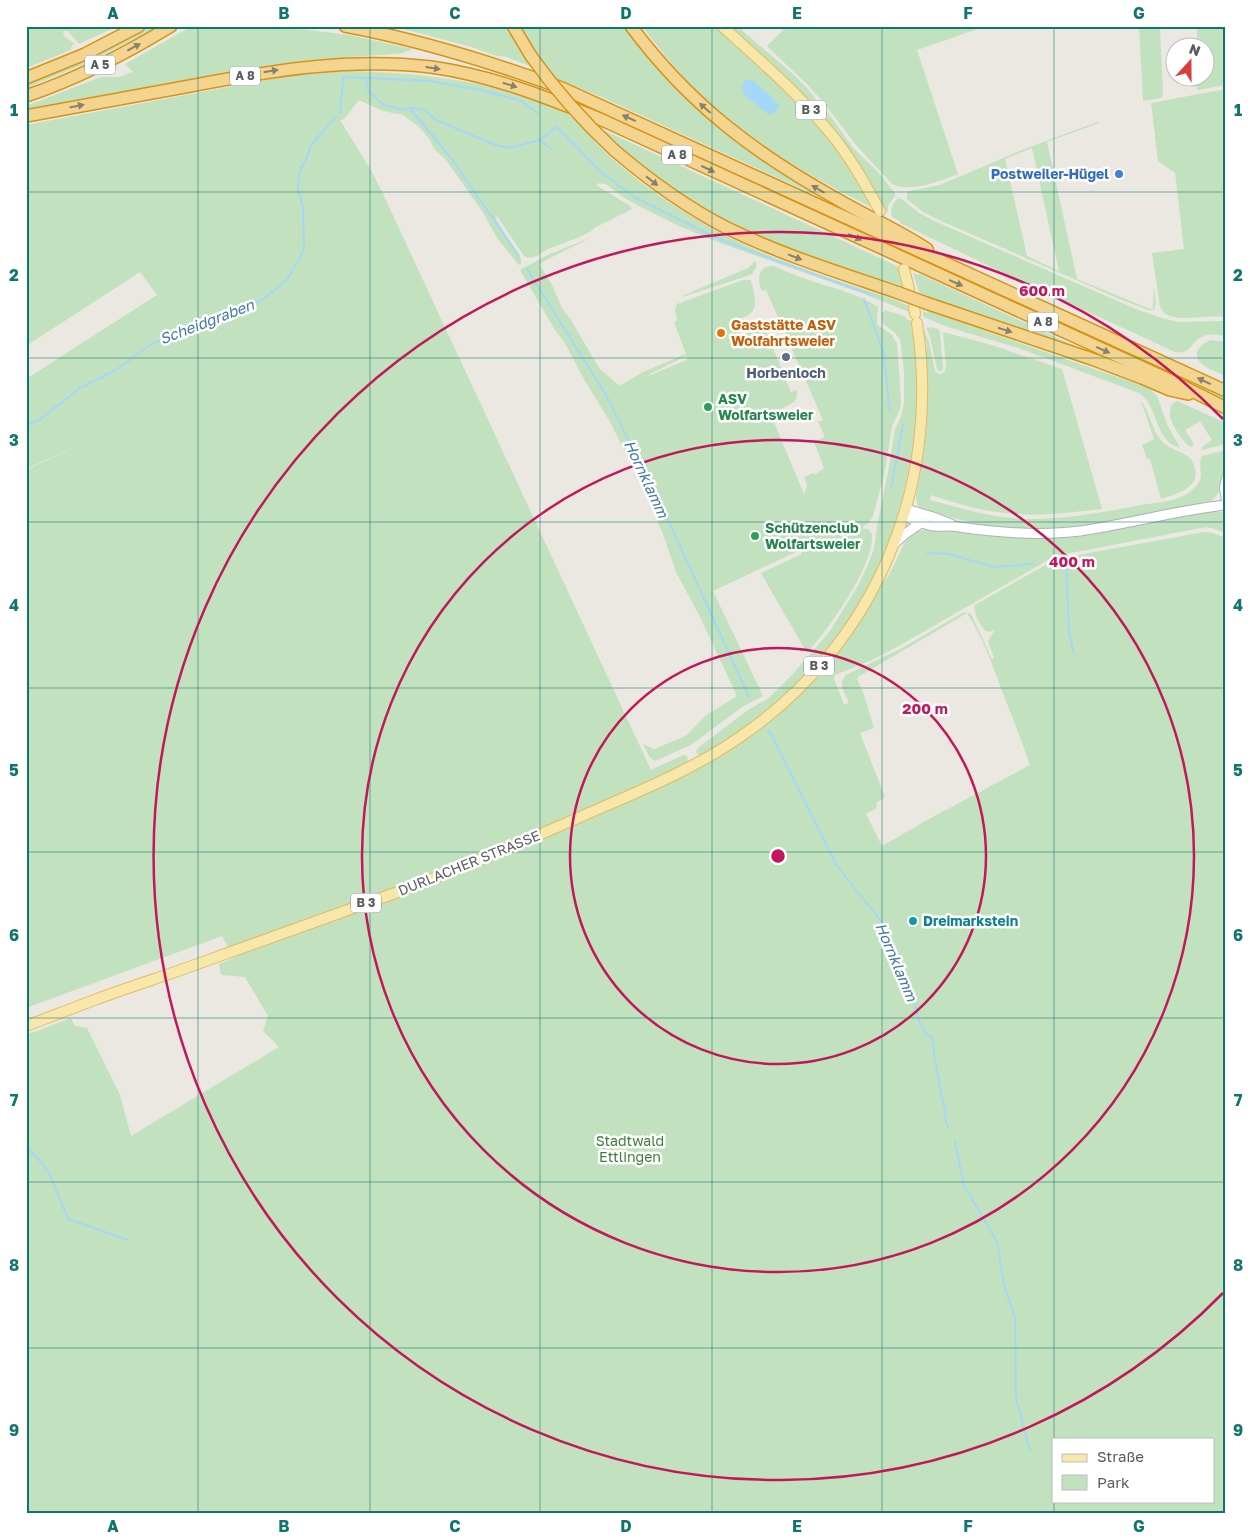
<svg xmlns="http://www.w3.org/2000/svg" width="1252" height="1540" font-family="'Golos Text',sans-serif">
  <rect width="100%" height="100%" fill="#ebe8e1"/>
  <g fill="#c1e1bf" fill-rule="evenodd">
    <polygon points="46,26 118,26 79,44 68,31 63,31 64,36 75,44 72,45 71,50 26,68 26,29"/>
    <polygon points="153,26 159,26 87,63 86,61"/>
    <path d="M 192,26 L 291,28 L 349,35 L 413,49 L 403,53 C 360,57 316,58 274,65 C 191,77 109,95 26,110 L 26,106 L 101,77 L 119,77 L 133,72 L 125,64 Z"/>
    <polygon points="392,26 504,26 532,67 507,57 493,55 475,48"/>
    <path d="M 520,26 L 625,26 C 661,78 708,122 759,157 C 777,170 797,180 814,193 L 811,193 L 599,96 L 555,78 L 542,61 Z"/>
    <path d="M 642,26 L 715,26 L 795,99 L 832,141 L 866,193 L 866,197 L 871,207 C 808,176 744,138 694,88 C 675,69 658,47 642,26 Z"/>
    <polygon points="727,26 737,26 793,74 806,87 834,121 853,148 877,171 895,193 895,196 888,206 888,213 854,157"/>
    <path d="M 787,26 L 986,26 L 917,50 L 958,174 C 941,181 910,193 892,184 L 856,145 L 824,103 L 808,85 L 767,46 Z"/>
    <polygon points="1139,26 1160,26 1160,30 1163,94 1161,98 1143,101"/>
    <polygon points="1197,26 1226,26 1226,85 1197,90 1197,78 1204,78 1204,48 1197,47"/>
    <polygon points="84,62 85,64 26,88 26,85"/>
    <path d="M 348,71 C 415,73 475,78 538,102 C 547,106 561,108 569,115 C 583,126 593,141 606,153 C 633,178 663,199 694,218 C 758,257 831,278 901,302 L 901,303 L 907,305 L 909,312 L 864,294 L 715,241 L 679,226 L 639,206 L 621,196 L 606,184 L 599,183 L 596,185 L 630,206 L 632,209 L 594,228 L 593,230 L 582,236 L 548,249 L 537,256 L 529,258 L 524,256 L 497,216 L 496,219 L 521,259 L 521,264 L 519,265 L 497,238 L 482,211 L 446,160 L 434,149 L 430,140 L 418,126 L 403,115 L 383,111 L 359,100 L 344,119 L 340,120 L 372,172 L 383,194 L 651,770 L 683,755 L 687,756 L 688,763 L 752,733 L 774,717 L 801,692 L 826,665 L 851,633 L 879,587 L 889,575 L 905,542 L 915,532 L 927,529 L 1024,537 L 1213,511 L 1222,512 L 1226,515 L 1226,533 L 1212,528 L 1206,527 L 1055,556 L 904,643 L 872,660 L 835,675 L 834,679 L 844,704 L 849,703 C 845,693 837,684 846,675 L 902,648 L 964,612 L 971,614 L 992,659 L 994,658 L 988,641 L 994,631 L 993,630 L 990,632 L 986,631 C 980,625 973,614 975,605 L 1056,559 L 1204,532 L 1213,533 L 1226,538 L 1226,1514 L 26,1514 L 26,1035 L 71,1018 L 75,1026 L 87,1028 L 120,1095 L 131,1136 L 279,1047 L 263,1031 L 268,1016 L 245,977 L 221,975 L 219,964 L 234,958 L 222,936 L 26,1008 L 26,470 L 90,440 L 26,469 L 26,379 L 157,295 L 140,272 L 26,346 L 26,125 L 292,75 ZM 967,613 C 982,636 992,663 1001,688 C 1011,714 1021,739 1030,765 L 929,819 L 882,846 L 866,814 L 877,808 L 876,803 L 885,797 L 860,733 L 874,728 L 864,695 L 857,679 L 858,677 ZM 1053,1439 L 1213,1439 L 1213,1501 L 1053,1501 Z"/>
    <path d="M 1226,89 L 1226,317 C 1205,314 1185,323 1165,314 L 1160,307 L 1152,253 L 1184,249 L 1175,173 L 1158,161 L 1151,103 Z"/>
    <polygon points="573,100 700,157 700,158 699,159 576,104"/>
    <path d="M 1097,122 L 1099,123 L 1047,142 L 1077,279 L 1150,309 L 1153,309 L 1153,306 L 1154,287 L 1156,303 L 1154,310 L 1148,310 L 1122,300 L 941,221 L 923,212 L 907,199 L 907,192 L 910,191 L 940,185 L 1022,150 ZM 1032,148 L 1059,271 L 1027,256 L 1005,159 Z"/>
    <path d="M 601,129 L 897,266 L 903,287 C 843,267 779,249 722,219 C 677,195 636,164 601,129 Z"/>
    <path d="M 898,198 L 902,199 L 919,213 L 932,220 L 1138,310 L 1165,319 L 1179,322 L 1226,321 L 1226,336 C 1216,334 1206,333 1198,339 C 1190,346 1188,355 1175,352 L 993,268 L 900,223 L 901,222 L 892,217 C 890,209 892,204 898,198 Z"/>
    <path d="M 594,236 L 542,262 L 540,265 L 552,285 L 562,308 L 571,320 L 599,368 L 617,384 L 621,385 L 643,372 L 686,354 L 674,322 L 677,320 L 675,310 L 677,304 L 743,280 L 750,280 L 751,281 C 753,289 759,306 751,313 C 747,317 738,319 733,321 L 740,336 L 764,325 L 769,327 L 770,329 L 766,331 L 791,392 L 797,390 C 799,410 778,402 773,420 L 804,494 L 807,485 L 804,477 L 814,473 L 815,475 L 824,468 L 814,442 L 825,437 L 818,422 L 823,420 L 766,290 L 762,291 C 757,280 757,266 773,266 C 785,271 797,276 809,280 C 832,288 857,293 878,307 L 877,322 L 878,325 L 892,335 L 897,344 L 901,401 L 900,410 L 892,426 L 884,475 L 873,516 L 868,524 L 863,526 L 863,529 L 868,529 L 872,534 C 874,567 828,629 807,653 L 761,573 L 802,554 L 800,550 L 713,591 L 763,696 L 742,707 L 691,745 L 655,761 L 650,758 L 643,744 L 654,749 L 681,738 L 687,735 L 705,716 L 737,696 L 700,617 L 676,572 L 664,537 L 646,493 L 609,420 L 585,381 L 565,343 L 555,330 L 520,270 L 548,255 ZM 686,356 L 687,360 L 648,376 L 650,374 Z"/>
    <polygon points="755,261 757,266 752,274 747,276 682,297 682,296 748,268"/>
    <polygon points="913,273 918,275 919,274 1073,345 1072,347 925,296 919,292"/>
    <polygon points="885,310 906,317 906,319 912,321 918,367 916,420 913,448 903,497 898,517 884,557 868,592 836,641 786,695 754,723 702,756 699,755 696,752 699,747 748,710 769,698 792,675 830,631 859,584 869,562 874,549 878,521 888,473 895,429 901,417 904,403 904,372 901,345 900,339 894,332 882,323 881,314"/>
    <path d="M 922,311 L 927,313 L 928,311 L 1149,388 L 1157,396 L 1167,424 L 1180,448 C 1154,441 1159,406 1139,393 L 1021,349 L 948,327 L 924,317 Z"/>
    <polygon points="926,327 930,328 931,327 938,329 940,333 943,368 942,371 939,371 937,369 930,337"/>
    <path d="M 923,328 L 929,342 L 935,371 L 939,374 L 944,373 L 946,367 L 943,332 L 992,345 L 1062,369 L 1102,509 C 1074,512 1045,516 1017,514 C 989,513 957,504 931,495 L 930,500 C 962,509 997,519 1031,519 C 1068,519 1105,512 1141,505 C 1160,502 1183,502 1197,485 C 1205,476 1197,466 1202,456 L 1226,450 C 1226,465 1225,492 1211,501 L 1140,517 L 1075,528 L 1035,530 L 995,527 L 977,524 L 921,509 L 917,504 L 916,495 L 924,451 L 927,422 L 924,350 L 927,348 Z"/>
    <path d="M 1212,340 L 1226,342 L 1226,376 C 1216,371 1189,364 1199,348 C 1202,344 1207,341 1212,340 Z"/>
    <polygon points="1163,370 1226,398 1226,401 1163,373"/>
    <path d="M 1141,401 C 1150,412 1151,428 1160,439 C 1169,450 1180,450 1190,458 C 1193,461 1194,465 1195,469 C 1200,488 1174,495 1161,499 L 1150,459 L 1147,459 L 1142,445 L 1154,439 Z"/>
    <path d="M 1177,401 L 1226,423 L 1226,444 L 1201,450 L 1203,446 L 1212,440 L 1200,421 L 1185,430 L 1194,444 L 1191,447 C 1183,443 1172,425 1170,416 C 1169,412 1171,408 1172,404 Z"/>
  </g>
  <path fill="#a5d7f7" d="M 752,80 C 757,83 775,100 779,105 C 778,111 775,113 769,115 L 743,94 L 742,86 L 744,81 Z"/>
  <g fill="none" stroke-linecap="round" stroke-linejoin="round">
    <g stroke="#a5d7f7" stroke-width="2">
      <polyline points="366,78 368,90 384,105 402,110 410,108 451,158 519,256"/>
      <polyline points="411,108 424,110 436,120 493,144 510,148 540,140 552,150"/>
      <polyline points="340,113 343,77 430,81 480,90 522,101 537,113"/>
      <polyline points="540,140 557,127 602,173 636,198 710,235 745,249 875,296"/>
      <polyline points="527,269 606,395 669,522 749,697"/>
      <polyline points="864,299 883,351 890,412"/>
      <polyline points="26,425 38,421 80,388 116,370 151,344 207,324 260,301 278,288 288,278 300,258 304,247 303,207 298,191 299,174 302,166 306,160 311,145 336,117"/>
      <polyline points="891,488 903,425"/>
      <polyline points="927,553 948,554 995,567 1033,564"/>
      <polyline points="1048,565 1066,566 1069,631 1074,654"/>
      <polyline points="769,730 837,866 885,926 894,952 900,976 914,998 919,1021 924,1031 933,1039 934,1056 943,1103 946,1111 945,1118 948,1127"/>
      <polyline points="955,1141 964,1185 997,1242 1004,1285 1015,1318 1016,1398 1030,1450"/>
      <polyline points="26,1147 40,1161 49,1173 68,1219 128,1240"/>
    </g>
    <defs>
      <polyline id="tertiary" points="1226,478 1224,488 1226,500"/>
      <g id="secondary">
        <polyline points="906,509 933,517 951,524"/>
        <path d="M 904,516 C 914,520 922,524 933,526 C 942,527 951,525 959,527 C 1000,533 1040,536 1080,531 C 1129,524 1177,510 1226,505"/>
        <polyline points="894,544 905,534 921,523"/>
      </g>
      <g id="primary">
        <path d="M 722,26 C 758,59 795,90 826,128 C 848,153 864,182 880,211"/>
        <polyline points="904,269 909,289"/>
        <polyline points="914,307 915,314"/>
        <path d="M 26,1026 C 50,1017 73,1008 97,999 C 132,986 168,975 203,962 C 268,939 333,915 398,892 C 462,868 526,841 589,813 C 640,791 694,769 740,737 C 876,644 942,485 917,323"/>
      </g>
      <g id="motorway">
        <path d="M 345,26 C 420,40 491,62 562,88 L 1226,391"/>
        <polyline points="513,26 531,56"/>
        <path d="M 631,26 C 688,103 754,153 837,199 C 866,216 898,230 927,249"/>
        <polyline points="26,78 85,54 139,26"/>
        <path d="M 26,96 C 77,79 125,54 171,26"/>
        <path d="M 26,116 C 81,106 136,96 190,86 C 270,71 349,57 431,67 C 490,75 546,97 600,119 L 1174,382 L 1226,408"/>
        <path d="M 614,150 C 649,180 686,207 727,228 C 782,255 841,273 899,293"/>
        <polyline points="926,303 1092,359 1142,378 1170,390 1188,394"/>
      </g>
    </defs>
    <use href="#tertiary" stroke="#afb2b5" stroke-width="10"/>
    <use href="#secondary" stroke="#aeb1b5" stroke-width="11"/>
    <use href="#primary" stroke="#e4ba61" stroke-width="12"/>
    <use href="#motorway" stroke="#d89214" stroke-width="14"/>
    <use href="#tertiary" stroke="#fff" stroke-width="8"/>
    <use href="#secondary" stroke="#fff" stroke-width="9"/>
    <use href="#primary" stroke="#f7e7aa" stroke-width="10"/>
    <use href="#motorway" stroke="#f3d590" stroke-width="11"/>
    <defs>
      <g id="motorway-bridge">
        <path d="M 531,56 C 556,91 583,121 614,150"/>
        <polyline points="899,293 926,303"/>
      </g>
    </defs>
    <use href="#motorway-bridge" stroke="#d89214" stroke-width="14" stroke-linecap="butt"/>
    <use href="#motorway-bridge" stroke="#f3d590" stroke-width="11"/>
  </g>
  <defs><path id="oneway-solid" d="M-6-.8H1V-3.2L6.5 0L1 3.2V.8H-6Z" transform="scale(1.25)"/></defs>
  <g fill="#87816e">
    <use href="#oneway-solid" transform="translate(134 47) rotate(-28)"/>
    <use href="#oneway-solid" transform="translate(433 68) rotate(8)"/>
    <use href="#oneway-solid" transform="translate(271 71) rotate(-9)"/>
    <use href="#oneway-solid" transform="translate(510 85) rotate(17)"/>
    <use href="#oneway-solid" transform="translate(77 106) rotate(-11)"/>
    <use href="#oneway-solid" transform="translate(705 108) rotate(-139)"/>
    <use href="#oneway-solid" transform="translate(629 118) rotate(-156)"/>
    <use href="#oneway-solid" transform="translate(708 169) rotate(25)"/>
    <use href="#oneway-solid" transform="translate(652 181) rotate(38)"/>
    <use href="#oneway-solid" transform="translate(818 189) rotate(-150)"/>
    <use href="#oneway-solid" transform="translate(855 237) rotate(25)"/>
    <use href="#oneway-solid" transform="translate(795 257) rotate(21)"/>
    <use href="#oneway-solid" transform="translate(956 283) rotate(24)"/>
    <use href="#oneway-solid" transform="translate(1005 330) rotate(18)"/>
    <use href="#oneway-solid" transform="translate(1103 350) rotate(24)"/>
    <use href="#oneway-solid" transform="translate(1204 381) rotate(-155)"/>
  </g>
  <path fill="none" stroke="#0f766e" stroke-width="1" stroke-opacity="0.55" d="M 198,26 L 198,1514M 370,26 L 370,1514M 540,26 L 540,1514M 712,26 L 712,1514M 882,26 L 882,1514M 1054,26 L 1054,1439M 26,192 L 1226,192M 26,358 L 1226,358M 26,522 L 1226,522M 26,688 L 1226,688M 26,852 L 1226,852M 26,1018 L 1226,1018M 26,1182 L 1226,1182M 26,1348 L 1226,1348M 1054,1501 L 1054,1514"/>
  <g fill="none" stroke="#c2185b" stroke-width="2.5">
    <circle cx="778" cy="856" r="208"/>
    <circle cx="778" cy="856" r="416"/>
    <path d="M1223 1293A624 624 0 1 1 1223 419"/>
  </g>
  <circle fill="#3f7fe0" stroke="#fff" stroke-width="2" cx="1119" cy="174" r="5"/>
  <circle fill="#e8710a" stroke="#fff" stroke-width="2" cx="721" cy="333" r="5"/>
  <circle fill="#5c6f8a" stroke="#fff" stroke-width="2" cx="786" cy="357" r="5"/>
  <g fill="#2e9e5b" stroke="#fff" stroke-width="2">
    <circle cx="708" cy="407" r="5"/>
    <circle cx="755" cy="536" r="5"/>
  </g>
  <circle fill="#0f9aa8" stroke="#fff" stroke-width="2" cx="913" cy="921" r="5"/>
  <g text-anchor="middle" stroke-width="5" stroke-linejoin="round" paint-order="stroke">
    <g fill="#fff" stroke="#8b8e90" stroke-width="1">
      <rect x="85" y="55.5" width="30" height="19" rx="4"/>
      <rect x="230" y="66.5" width="30" height="19" rx="4"/>
      <rect x="796" y="100.5" width="30" height="19" rx="4"/>
      <rect x="662" y="145.5" width="30" height="19" rx="4"/>
      <rect x="1028" y="312.5" width="30" height="19" rx="4"/>
      <rect x="804" y="656.5" width="30" height="19" rx="4"/>
      <rect x="351" y="893.5" width="30" height="19" rx="4"/>
    </g>
    <g font-size="12" font-weight="bold" fill="#595d60">
      <text x="100" y="69">A 5</text>
      <text x="245" y="80">A 8</text>
      <text x="811" y="114">B 3</text>
      <text x="677" y="159">A 8</text>
      <text x="1043" y="326">A 8</text>
      <text x="819" y="670">B 3</text>
      <text x="366" y="907">B 3</text>
    </g>
    <g font-size="14" font-weight="bold" fill="#366cbe" stroke="#fff" text-anchor="end">
      <text x="1109" y="179">Postweiler-Hügel</text>
    </g>
    <g font-size="14" font-weight="bold" fill="#c56008" stroke="#fff" text-anchor="start">
      <text x="731" y="330">Gaststätte ASV<tspan x="731" dy="16">Wolfahrtsweier</tspan></text>
    </g>
    <g font-size="14" font-weight="bold" fill="#4e5e75" stroke="#fff">
      <text x="786" y="378">Horbenloch</text>
    </g>
    <g font-size="14" font-weight="bold" fill="#27864d" stroke="#fff" text-anchor="start">
      <text x="718" y="404">ASV<tspan x="718" dy="16">Wolfartsweier</tspan></text>
      <text x="765" y="533">Schützenclub<tspan x="765" dy="16">Wolfartsweier</tspan></text>
    </g>
    <g font-size="14" fill="#595d60" stroke="#fff">
      <text transform="translate(469 863) rotate(-22)" y="5">DURLACHER STRASSE</text>
    </g>
    <g font-size="14" font-weight="bold" fill="#0d838f" stroke="#fff" text-anchor="start">
      <text x="923" y="926">Dreimarkstein</text>
    </g>
    <g font-size="14" fill="#3b7e3b" stroke="#fff">
      <text x="630" y="1146">Stadtwald<tspan x="630" dy="16">Ettlingen</tspan></text>
    </g>
    <g font-size="15" font-style="italic" fill="#4578a6" stroke="#fff">
      <text transform="translate(207 322) rotate(-21)" y="5">Scheidgraben</text>
      <text transform="translate(646 479) rotate(65)" y="5">Hornklamm</text>
      <text transform="translate(896 962) rotate(67)" y="5">Hornklamm</text>
    </g>
  </g>
  <circle cx="778" cy="856" r="8" fill="#c2185b" stroke="#fff" stroke-width="2.5"/>
  <g font-size="15" text-anchor="middle" font-weight="bold" fill="#c2185b" stroke="#fff" stroke-width="5" stroke-linejoin="round" paint-order="stroke">
    <text x="1042" y="296">600 m</text>
    <text x="1072" y="567">400 m</text>
    <text x="925" y="714">200 m</text>
  </g>
  <rect width="1252" height="1540" fill="none" stroke="#ffffff" stroke-width="55"/>
  <rect x="1052" y="1438" width="162" height="65" fill="#ffffff" stroke="#bdbebf"/>
  <rect x="1062" y="1454" width="25" height="8" fill="#f7e7aa" stroke="#bdbebf"/>
  <text x="1097" y="1462" font-size="15" fill="#595d60">Straße</text>
  <rect x="1062" y="1475" width="25" height="15" fill="#c1e1bf" stroke="#bdbebf"/>
  <text x="1097" y="1488" font-size="15" fill="#595d60">Park</text>
  <g transform="translate(1190 62) rotate(21)"><circle r="24" fill="#ffffff" stroke="#bdbebf"/>
  <path d="M0-4L9 19L0 12L-9 19Z" fill="#d83f39"/>
  <text y="-8" font-size="14" font-weight="bold" text-anchor="middle" fill="#595d60">N</text>
  </g>
  <rect x="28" y="28" width="1196" height="1484" fill="none" stroke="#0f766e" stroke-width="2"/>
  <g font-size="16" text-anchor="middle" font-weight="bold" fill="#0f766e">
    <text x="113" y="19">A</text>
    <text x="284" y="19">B</text>
    <text x="455" y="19">C</text>
    <text x="626" y="19">D</text>
    <text x="797" y="19">E</text>
    <text x="968" y="19">F</text>
    <text x="1139" y="19">G</text>
    <text x="14" y="116">1</text>
    <text x="1238" y="116">1</text>
    <text x="14" y="281">2</text>
    <text x="1238" y="281">2</text>
    <text x="14" y="446">3</text>
    <text x="1238" y="446">3</text>
    <text x="14" y="611">4</text>
    <text x="1238" y="611">4</text>
    <text x="14" y="776">5</text>
    <text x="1238" y="776">5</text>
    <text x="14" y="941">6</text>
    <text x="1238" y="941">6</text>
    <text x="14" y="1106">7</text>
    <text x="1238" y="1106">7</text>
    <text x="14" y="1271">8</text>
    <text x="1238" y="1271">8</text>
    <text x="14" y="1436">9</text>
    <text x="1238" y="1436">9</text>
    <text x="113" y="1532">A</text>
    <text x="284" y="1532">B</text>
    <text x="455" y="1532">C</text>
    <text x="626" y="1532">D</text>
    <text x="797" y="1532">E</text>
    <text x="968" y="1532">F</text>
    <text x="1139" y="1532">G</text>
  </g>
</svg>
